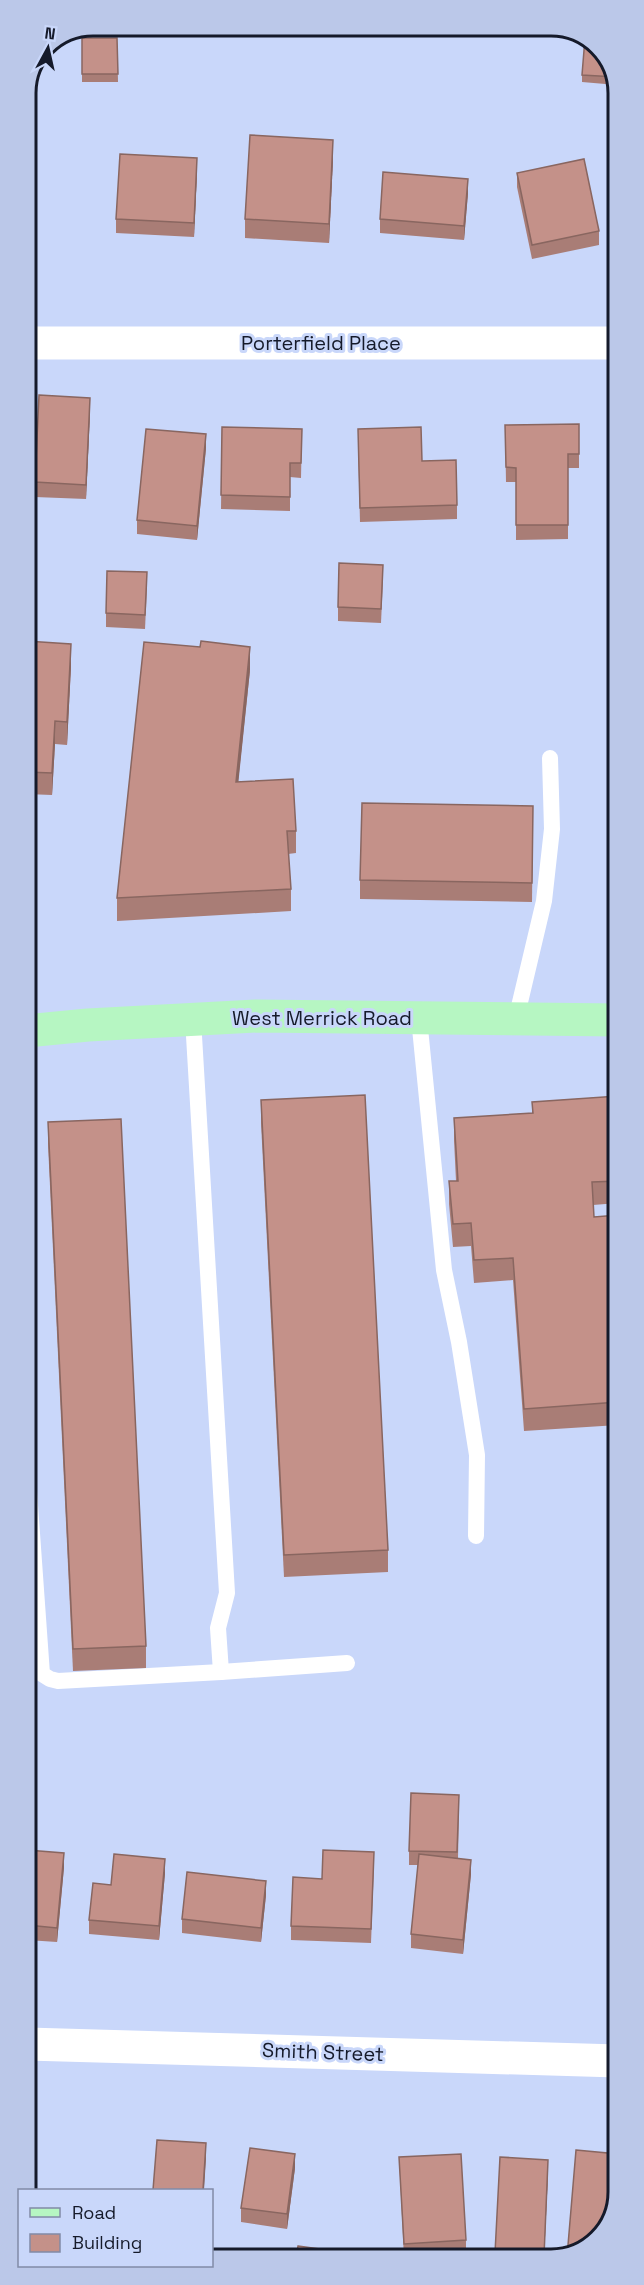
<svg xmlns="http://www.w3.org/2000/svg" width="644" height="2285" font-family="'Space Grotesk',sans-serif">
  <rect width="100%" height="100%" fill="#c9d7fa"/>
  <g fill="none" stroke-linecap="round" stroke-linejoin="round">
    <g stroke="#fff" stroke-width="16">
      <polyline points="419,1018 444,1270 459,1342 477,1455 476,1536"/>
      <polyline points="193,1019 227,1593 218,1628 221,1672 347,1663"/>
      <polyline points="516,1019 544,901 552,829 550,758"/>
      <polyline points="26,1449 42,1674 50,1679 58,1681 221,1672"/>
    </g>
    <g stroke="#fff" stroke-width="33">
      <polyline points="26,343 617,343"/>
      <polyline points="27,2044 618,2061"/>
    </g>
    <polyline stroke="#b6f6c2" stroke-width="33" points="26,1031 88,1025 256,1016 618,1020"/>
  </g>
  <g fill="#a97d76">
    <polygon points="82,38 117,38 118,82 82,82"/>
    <polygon points="596,43 617,80 617,85 582,82 582,75"/>
    <polygon points="333,159 329,243 245,238 245,219"/>
    <polygon points="197,172 194,237 116,233 116,219"/>
    <polygon points="517,173 599,231 599,245 532,259 517,187"/>
    <polygon points="468,193 464,240 380,233 380,219"/>
    <polygon points="90,412 86,499 35,497 35,482"/>
    <polygon points="579,424 579,468 568,468 568,539 516,540 516,482 506,482 505,425"/>
    <polygon points="222,427 302,429 301,478 290,477 290,511 221,509"/>
    <polygon points="358,443 422,461 457,505 457,519 360,522"/>
    <polygon points="206,448 197,540 137,534 137,520"/>
    <polygon points="383,579 381,623 338,621 338,607"/>
    <polygon points="147,587 145,629 106,627 106,613"/>
    <polygon points="26,641 71,666 67,745 55,744 52,795 26,794"/>
    <polygon points="250,670 238,782 296,831 296,853 288,854 291,889 291,911 117,921 117,898"/>
    <polygon points="533,806 532,902 360,899 360,880"/>
    <polygon points="618,816 618,850 617,850"/>
    <polygon points="618,1096 618,1203 593,1205 594,1217 618,1215 618,1425 524,1431 513,1280 474,1283 471,1246 453,1247 449,1204 449,1181 456,1181 454,1140 454,1118 532,1113 532,1102"/>
    <polygon points="261,1100 388,1550 388,1572 284,1577 261,1123"/>
    <polygon points="48,1122 146,1646 146,1668 73,1671 48,1144"/>
    <polygon points="459,1809 458,1858 471,1874 463,1954 411,1948 411,1934 418,1865 409,1865 409,1851"/>
    <polygon points="27,1850 64,1867 57,1942 27,1940"/>
    <polygon points="374,1866 371,1943 291,1940 291,1926 322,1879"/>
    <polygon points="165,1873 159,1940 89,1934 89,1920 111,1885"/>
    <polygon points="266,1895 261,1942 182,1933 182,1919"/>
    <polygon points="399,2157 466,2240 466,2254 404,2258"/>
    <polygon points="500,2157 548,2174 544,2258 495,2258"/>
    <polygon points="295,2168 287,2229 241,2222 241,2208"/>
  </g>
  <g fill="#896660">
    <polygon points="333,140 333,159 329,243 329,224"/>
    <polygon points="197,158 197,172 194,237 194,223"/>
    <polygon points="468,179 468,193 464,240 464,226"/>
    <polygon points="90,398 90,412 86,499 86,485"/>
    <polygon points="206,434 206,448 197,540 197,526"/>
    <polygon points="71,644 71,666 67,745 67,722"/>
    <polygon points="250,647 250,670 236,805 236,782"/>
    <polygon points="55,721 55,744 52,795 52,773"/>
    <polygon points="64,1853 64,1867 57,1942 57,1928"/>
    <polygon points="165,1859 165,1873 159,1940 159,1926"/>
    <polygon points="471,1860 471,1874 463,1954 463,1940"/>
    <polygon points="266,1881 266,1895 261,1942 261,1928"/>
    <polygon points="206,2143 206,2158 204,2190 203,2190"/>
    <polygon points="35,2145 35,2159 32,2190 31,2190"/>
    <polygon points="295,2154 295,2168 287,2229 287,2214"/>
    <polygon points="548,2160 548,2174 544,2258"/>
  </g>
  <g fill="#c49189" stroke="#896660" stroke-width="1.5">
    <polygon points="82,38 117,38 118,74 82,74"/>
    <polygon points="585,38 596,43 616,77 582,75"/>
    <polygon points="250,135 333,140 329,224 245,219"/>
    <polygon points="120,154 197,158 194,223 116,219"/>
    <polygon points="584,159 599,231 532,245 517,173"/>
    <polygon points="383,172 468,179 464,226 380,219"/>
    <polygon points="39,395 90,398 86,485 35,482"/>
    <polygon points="579,424 579,454 568,454 568,525 516,525 516,468 506,467 505,425"/>
    <polygon points="222,427 302,429 301,463 290,463 290,497 221,495"/>
    <polygon points="421,427 422,461 456,460 457,505 360,508 358,429"/>
    <polygon points="146,429 206,434 197,526 137,520"/>
    <polygon points="339,563 383,565 381,609 338,607"/>
    <polygon points="107,571 147,572 145,615 106,613"/>
    <polygon points="26,641 71,644 67,722 55,721 52,773 26,772"/>
    <polygon points="201,641 250,647 236,782 293,779 296,831 287,831 291,889 117,898 144,642 200,647"/>
    <polygon points="362,803 533,806 532,883 360,880"/>
    <polygon points="365,1095 388,1550 284,1555 261,1100"/>
    <polygon points="618,1096 618,1181 592,1182 594,1217 618,1215 618,1402 524,1409 513,1258 474,1260 471,1223 453,1224 449,1181 458,1181 454,1118 533,1113 532,1102"/>
    <polygon points="121,1119 146,1646 73,1649 48,1122"/>
    <polygon points="411,1793 459,1795 457,1852 409,1851"/>
    <polygon points="27,1850 64,1853 57,1928 27,1925"/>
    <polygon points="323,1850 374,1852 371,1929 291,1926 293,1877 322,1879"/>
    <polygon points="114,1854 165,1859 159,1926 89,1920 93,1883 111,1885"/>
    <polygon points="419,1854 471,1860 463,1940 411,1934"/>
    <polygon points="187,1872 266,1881 261,1928 182,1919"/>
    <polygon points="157,2140 206,2143 203,2190 153,2190"/>
    <polygon points="27,2144 35,2145 31,2190 27,2190"/>
    <polygon points="250,2148 295,2154 287,2214 241,2208"/>
    <polygon points="576,2150 618,2154 618,2192 604,2233 567,2257"/>
    <polygon points="461,2154 466,2240 404,2244 399,2157"/>
    <polygon points="500,2157 548,2160 544,2256 495,2253"/>
    <polygon points="298,2246 341,2252 340,2259 296,2259"/>
  </g>
  <g text-anchor="middle" stroke-width="6" stroke-linejoin="round" paint-order="stroke">
    <g font-size="20" fill="#151a2a" stroke="#c9d7fa">
      <text x="321" y="350">Porterfield Place</text>
      <text x="322" y="1025">West Merrick Road</text>
      <text transform="translate(323 2052) rotate(2)" y="7">Smith Street</text>
    </g>
  </g>
  <path d="M0 0H644V2285H0ZM93 36H551A57 57 0 0 1 608 93V2192A57 57 0 0 1 551 2249H93A57 57 0 0 1 36 2192V93A57 57 0 0 1 93 36Z" fill="#bbc8e9" fill-rule="evenodd"/>
  <path fill="none" stroke="#151a2a" stroke-width="3" d="M93 36H551A57 57 0 0 1 608 93V2192A57 57 0 0 1 551 2249H93A57 57 0 0 1 36 2192V93A57 57 0 0 1 93 36Z"/>
  <rect x="18" y="2189" width="195" height="78" fill="#c9d7fa" stroke="#818ba7" stroke-width="1.5"/>
  <rect x="30" y="2208" width="30" height="9" fill="#b6f6c2" stroke="#818ba7" stroke-width="1.5"/>
  <text x="72" y="2219" font-size="18" fill="#151a2a">Road</text>
  <rect x="30" y="2234" width="30" height="18" fill="#c49189" stroke="#818ba7" stroke-width="1.5"/>
  <text x="72" y="2249" font-size="18" fill="#151a2a">Building</text>
  <g transform="translate(48 48) rotate(8)" stroke="#c9d7fa" stroke-width="4.5" paint-order="stroke">
  <path d="M0-4.5L10 22L0 15L-10 22Z" fill="#151a2a"/>
  <text y="-9" font-size="16" font-weight="bold" text-anchor="middle" fill="#151a2a">N</text>
  </g>
</svg>
